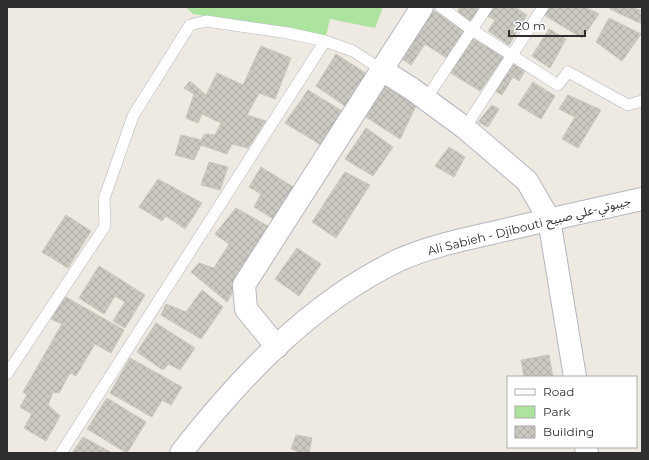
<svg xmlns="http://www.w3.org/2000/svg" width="649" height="460" font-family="Montserrat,'Noto Sans Arabic',sans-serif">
  <defs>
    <pattern id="building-cross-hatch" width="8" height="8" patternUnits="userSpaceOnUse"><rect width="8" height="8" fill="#cac8bf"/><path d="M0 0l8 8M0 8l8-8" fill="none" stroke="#aeaca4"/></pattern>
  </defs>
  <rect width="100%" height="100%" fill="#eeeae1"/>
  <polygon fill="#ace49f" points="186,7 383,7 375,28 330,19 326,36 193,14"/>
  <g fill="url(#building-cross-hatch)" stroke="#cac7ba">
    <polygon points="460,7 480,7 470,22 458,11"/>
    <polygon points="494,7 515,7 527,15 509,45 488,31 495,20 487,16"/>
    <polygon points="549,7 585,7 599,14 582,38 544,15"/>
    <polygon points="611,7 632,7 642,11 642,24 610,9"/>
    <polygon points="430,8 465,31 448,59 425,44 411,65 398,56"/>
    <polygon points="609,18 641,34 622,61 596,42"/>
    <polygon points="549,29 566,39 550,68 532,56"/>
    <polygon points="474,38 504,57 480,91 449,72"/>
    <polygon points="261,46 291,58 275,99 259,93 247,115 266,121 248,148 232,144 227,154 201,145 194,160 175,155 181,135 201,140 205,134 215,135 221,123 202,114 198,123 186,118 194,94 184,88 190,81 206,95 217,73 243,85"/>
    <polygon points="336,54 370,76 348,108 316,86"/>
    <polygon points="511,63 525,71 519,81 513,77 502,95 495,91"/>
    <polygon points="533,82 555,96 541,119 518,105"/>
    <polygon points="385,85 416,106 400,139 366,117"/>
    <polygon points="308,90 342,111 321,145 285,123"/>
    <polygon points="568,95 601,110 578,148 562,139 575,117 559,109"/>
    <polygon points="492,105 499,109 488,127 478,122"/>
    <polygon points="366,128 393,147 373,176 345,159"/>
    <polygon points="449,147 465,157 454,177 435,166"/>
    <polygon points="209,162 228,167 220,190 201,185"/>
    <polygon points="261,167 295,188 275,220 254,207 261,194 249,187"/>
    <polygon points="345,172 370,185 336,238 312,222"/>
    <polygon points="158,179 202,203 185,229 166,216 162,221 139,207"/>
    <polygon points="236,208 271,228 227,302 191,272 199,263 214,268 229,244 215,234"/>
    <polygon points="66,215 91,231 68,268 42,252"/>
    <polygon points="297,248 321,264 299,296 275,279"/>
    <polygon points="99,266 145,295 125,328 113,321 125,302 115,296 104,314 79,298"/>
    <polygon points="202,290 223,307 201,339 161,315 166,304 186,312"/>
    <polygon points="64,296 124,330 111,353 95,344 76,376 70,373 59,393 53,392 48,405 60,416 46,441 24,428 32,414 20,407 27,395 23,392 62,324 51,319"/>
    <polygon points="156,323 195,348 180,370 169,364 163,370 137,352"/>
    <polygon points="549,355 553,377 524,377 521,360"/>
    <polygon points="130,358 182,387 171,405 162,400 152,417 110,393"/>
    <polygon points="107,398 146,422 127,453 87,429"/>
    <polygon points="296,435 312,438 309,453 297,453 297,451 291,449"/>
    <polygon points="83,437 112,453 72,453"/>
  </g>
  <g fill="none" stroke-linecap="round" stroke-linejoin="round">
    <defs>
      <g id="lane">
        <polyline points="441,7 472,30 558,85 568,72 628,105 642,101"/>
        <polyline points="426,99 487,7"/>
        <polyline points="465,128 543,7"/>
        <polyline points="7,374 105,226 104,199 133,116 190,25 206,21 288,33 325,41 353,51 382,70"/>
        <polyline points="61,453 325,41"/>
      </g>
      <g id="street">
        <polyline points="382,70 412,89 465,128 527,181 549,219 575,377"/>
        <polyline points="277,347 246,309 244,285 422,7"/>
        <polyline points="586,447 587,453"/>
      </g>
      <path id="secondary" d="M 181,453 C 240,377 311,302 399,260 C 428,247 461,240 492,233 C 542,221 592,210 642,199"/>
    </defs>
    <use href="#lane" stroke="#b4b5c0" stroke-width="12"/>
    <use href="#street" stroke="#b4b5c0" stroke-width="24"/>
    <use href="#secondary" stroke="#b4b5c0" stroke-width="24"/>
    <use href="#lane" stroke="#fff" stroke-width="11"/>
    <use href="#street" stroke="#fff" stroke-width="22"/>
    <use href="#secondary" stroke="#fff" stroke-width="22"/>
  </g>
  <g text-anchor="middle" stroke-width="3" stroke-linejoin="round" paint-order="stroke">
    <g font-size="12" fill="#2e2e2e" stroke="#fff">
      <text transform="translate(529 226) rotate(-14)" y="4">Ali Sabieh - Djibouti جيبوتي-علي صبيح</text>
    </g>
  </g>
  <rect width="649" height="460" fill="none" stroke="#2e2e2e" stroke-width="16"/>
  <rect x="507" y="376" width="130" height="72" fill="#ffffff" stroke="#ababab"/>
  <rect x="515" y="389" width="20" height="6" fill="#ffffff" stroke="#ababab"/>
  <text x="543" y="396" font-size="12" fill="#2e2e2e">Road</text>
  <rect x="515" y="406" width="20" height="12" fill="#ace49f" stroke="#ababab"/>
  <text x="543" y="416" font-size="12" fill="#2e2e2e">Park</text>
  <rect x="515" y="426" width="20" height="12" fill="url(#building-cross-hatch)" stroke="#ababab"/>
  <text x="543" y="436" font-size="12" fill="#2e2e2e">Building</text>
  <path d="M509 30v6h76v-6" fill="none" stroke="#2e2e2e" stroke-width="2"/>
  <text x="515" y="30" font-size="12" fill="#2e2e2e" stroke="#ffffff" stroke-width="3" paint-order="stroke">20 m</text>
</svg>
